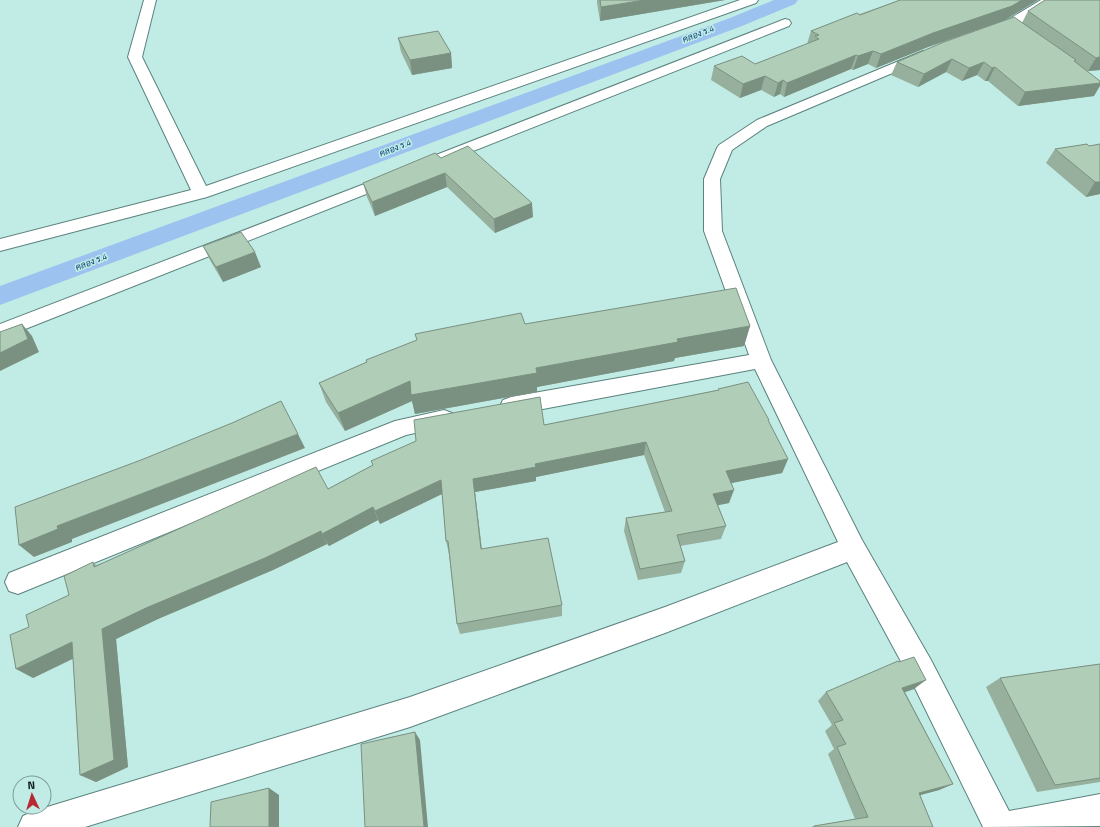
<svg xmlns="http://www.w3.org/2000/svg" width="1100" height="827" font-family="'Titillium Web',Sarabun,sans-serif">
  <rect width="100%" height="100%" fill="#c1ece6"/>
  <g fill="none" stroke-linecap="round" stroke-linejoin="round">
    <polygon fill="#9cc3f0" fill-rule="evenodd" points="774,0 798,0 795,4 742,26 0,305 0,286 730,18"/>
    <defs>
      <g id="minor">
        <polygon points="144,0 156,0 142,57 206,186 740,0 758,0 756,3 207,197 0,251 0,239 191,190 128,57"/>
        <path d="M 1041,0 L 1056,0 L 1054,3 C 1040,11 1003,38 986,34 L 985,31 L 986,28 L 1006,21 Z"/>
        <polygon points="785,19 789,20 791,23 789,26 448,161 442,163 436,161 434,158 436,155"/>
        <polygon points="923,51 928,52 930,55 928,58 767,126 732,150 720,179 722,231 771,360 862,540 931,660 1009,811 1100,794 1100,826 983,827 911,680 847,562 665,633 410,727 85,827 18,827 23,816 34,811 410,697 665,607 838,542 755,369 511,415 503,412 500,406 503,400 511,397 749,355 704,231 704,179 717,148 719,145 757,120"/>
        <polygon points="393,173 399,175 401,178 399,181 0,339 0,324"/>
        <polygon points="444,410 452,413 455,419 452,425 406,435 18,594 9,591 5,582 9,573 395,421"/>
      </g>
    </defs>
    <use href="#minor" stroke="#5b827e" stroke-width="2"/>
    <use href="#minor" fill="#fff" fill-rule="evenodd"/>
  </g>
  <g fill="#96b09d">
    <polygon points="597,0 725,0 600,21 597,3"/>
    <polygon points="900,0 1038,0 1005,20 928,47 876,68 868,64 853,70 851,69 784,97 780,94 774,97 761,90 740,98 711,80 714,66 755,64 807,44 811,31"/>
    <polygon points="1100,0 1100,70 1088,71 1094,96 1018,106 988,81 985,81 977,75 962,81 946,72 918,87 891,75 897,62 1022,23 1028,11"/>
    <polygon points="398,38 451,53 452,68 412,75 401,52"/>
    <polygon points="1089,146 1100,194 1086,197 1046,163 1055,149"/>
    <polygon points="441,158 533,217 495,233 447,187 375,216 367,197 363,183"/>
    <polygon points="203,246 261,267 223,282 211,262"/>
    <polygon points="525,324 750,326 744,346 675,358 674,361 537,387 537,392 415,414 412,401 345,431 326,402 319,383 367,362 366,360"/>
    <polygon points="718,389 768,421 788,459 782,473 731,483 729,503 718,505 726,526 721,539 680,546 685,561 681,573 638,580 624,531 626,518 665,512 644,455 536,477 536,481 475,492 482,549 562,605 562,616 460,634 457,624 449,554 446,541 442,494 380,524 378,520 329,546 327,544 273,570 158,619 116,639 128,767 96,782 80,775 73,659 33,678 29,627 69,595 93,562 96,565 328,489 373,465 371,461 544,425 718,390"/>
    <polygon points="1100,664 1100,782 1037,792 986,687 1000,678"/>
    <polygon points="914,689 905,692 953,784 939,790 920,795 933,827 811,827 814,826 855,819 828,754 834,749 825,731 832,725 818,701 826,692"/>
  </g>
  <g fill="#7a9080">
    <polygon points="645,0 725,0 600,21 601,7"/>
    <polygon points="1022,0 1038,0 1005,20 928,47 876,68 881,54 933,33"/>
    <polygon points="873,51 868,64 853,70 858,56"/>
    <polygon points="451,53 452,68 412,75 410,60"/>
    <polygon points="856,55 851,69 784,97 787,83"/>
    <polygon points="1100,57 1100,70 1088,71 1096,58"/>
    <polygon points="952,59 946,72 918,87 924,74"/>
    <polygon points="984,62 977,75 962,81 969,68"/>
    <polygon points="995,67 988,81 985,81 992,68"/>
    <polygon points="765,76 761,90 740,98 743,84"/>
    <polygon points="783,80 780,94 774,97 778,83"/>
    <polygon points="1100,83 1100,86 1094,96 1018,106 1025,92"/>
    <polygon points="445,173 447,187 375,216 372,202"/>
    <polygon points="1095,182 1100,182 1100,194 1086,197"/>
    <polygon points="532,203 533,217 495,233 494,219"/>
    <polygon points="255,252 261,267 223,282 216,267"/>
    <polygon points="22,324 32,336 39,352 0,371 0,353"/>
    <polygon points="750,326 744,346 675,358 674,361 537,387 537,392 415,414 412,401 345,431 338,413 410,381 536,368 677,339"/>
    <polygon points="298,434 305,448 72,539 72,542 34,557 19,545 57,526"/>
    <polygon points="646,442 644,455 536,477 536,481 475,492 483,561 473,479 535,464"/>
    <polygon points="788,459 782,473 722,485 726,471"/>
    <polygon points="441,480 444,493 380,524 375,511"/>
    <polygon points="734,490 729,503 709,507 713,494"/>
    <polygon points="373,507 378,520 329,546 322,534"/>
    <polygon points="321,531 327,544 273,570 158,619 116,639 128,767 96,782 80,775 102,629 146,608"/>
    <polygon points="72,642 86,652 33,678 16,669"/>
    <polygon points="926,680 914,689 891,697 902,688"/>
    <polygon points="415,732 420,740 428,827 424,827"/>
    <polygon points="953,784 939,790 906,799 919,793"/>
    <polygon points="269,788 279,795 279,827 269,827"/>
  </g>
  <g fill="#afcdb7" stroke="#7a9080">
    <polygon points="600,0 645,0 601,7"/>
    <polygon points="900,0 1022,0 1012,6 933,33 881,54 873,51 858,56 856,55 787,83 783,80 778,83 765,76 743,84 714,66 742,56 755,64 819,39 815,36 819,35 811,31 857,13 860,15"/>
    <polygon points="1045,0 1100,0 1100,57 1096,58 1028,11"/>
    <polygon points="1014,17 1076,60 1074,61 1100,81 1100,83 1025,92 995,67 992,68 984,62 969,68 952,59 924,74 897,62 944,42"/>
    <polygon points="438,31 451,53 410,60 398,38"/>
    <polygon points="1087,144 1089,146 1100,144 1100,182 1095,182 1055,149"/>
    <polygon points="468,146 532,203 494,219 445,173 372,202 363,183 435,153 441,158"/>
    <polygon points="241,232 255,252 216,267 203,246"/>
    <polygon points="736,288 750,326 677,339 678,342 536,368 537,373 411,395 410,381 338,413 319,383 367,362 366,360 417,340 415,334 521,313 525,324"/>
    <polygon points="22,324 28,339 0,353 0,332"/>
    <polygon points="748,382 769,420 768,420 788,459 726,471 734,490 713,494 726,526 677,535 685,561 640,569 626,518 672,511 646,442 535,464 536,467 473,479 481,549 548,538 562,605 457,624 448,541 446,541 441,480 375,511 373,507 322,534 321,531 265,558 146,608 102,629 114,760 80,775 72,642 16,669 10,635 29,627 26,615 69,595 64,576 93,562 94,567 316,467 328,489 373,465 371,461 416,441 414,420 540,397 544,425 719,390 718,389"/>
    <polygon points="281,401 298,434 57,526 58,529 19,545 15,507 141,460 232,423"/>
    <polygon points="914,657 926,680 902,688 953,784 919,793 933,827 814,827 814,826 868,817 837,747 846,744 834,723 843,720 826,692 898,661 899,662"/>
    <polygon points="1100,664 1100,778 1055,785 1000,678"/>
    <polygon points="415,732 424,827 365,827 361,744"/>
    <polygon points="269,788 269,827 210,827 211,802"/>
  </g>
  <g text-anchor="middle" stroke-width="3" stroke-linejoin="round" paint-order="stroke">
    <g font-size="9" font-style="italic" fill="#10477c" stroke="#c1ece6">
      <text transform="translate(698 34) rotate(-21)" y="3">คลอง ร.4</text>
      <text transform="translate(395 148) rotate(-21)" y="3">คลอง ร.4</text>
      <text transform="translate(91 262) rotate(-21)" y="3">คลอง ร.4</text>
    </g>
  </g>
  <g transform="translate(32 795) rotate(356)"><circle r="19" fill="#c1ece6" stroke="#7b9b97"/>
  <path d="M0-3L7 15L0 10L-7 15Z" fill="#b92933"/>
  <text y="-6" font-size="11" font-weight="bold" text-anchor="middle" fill="#122220">N</text>
  </g>
</svg>
